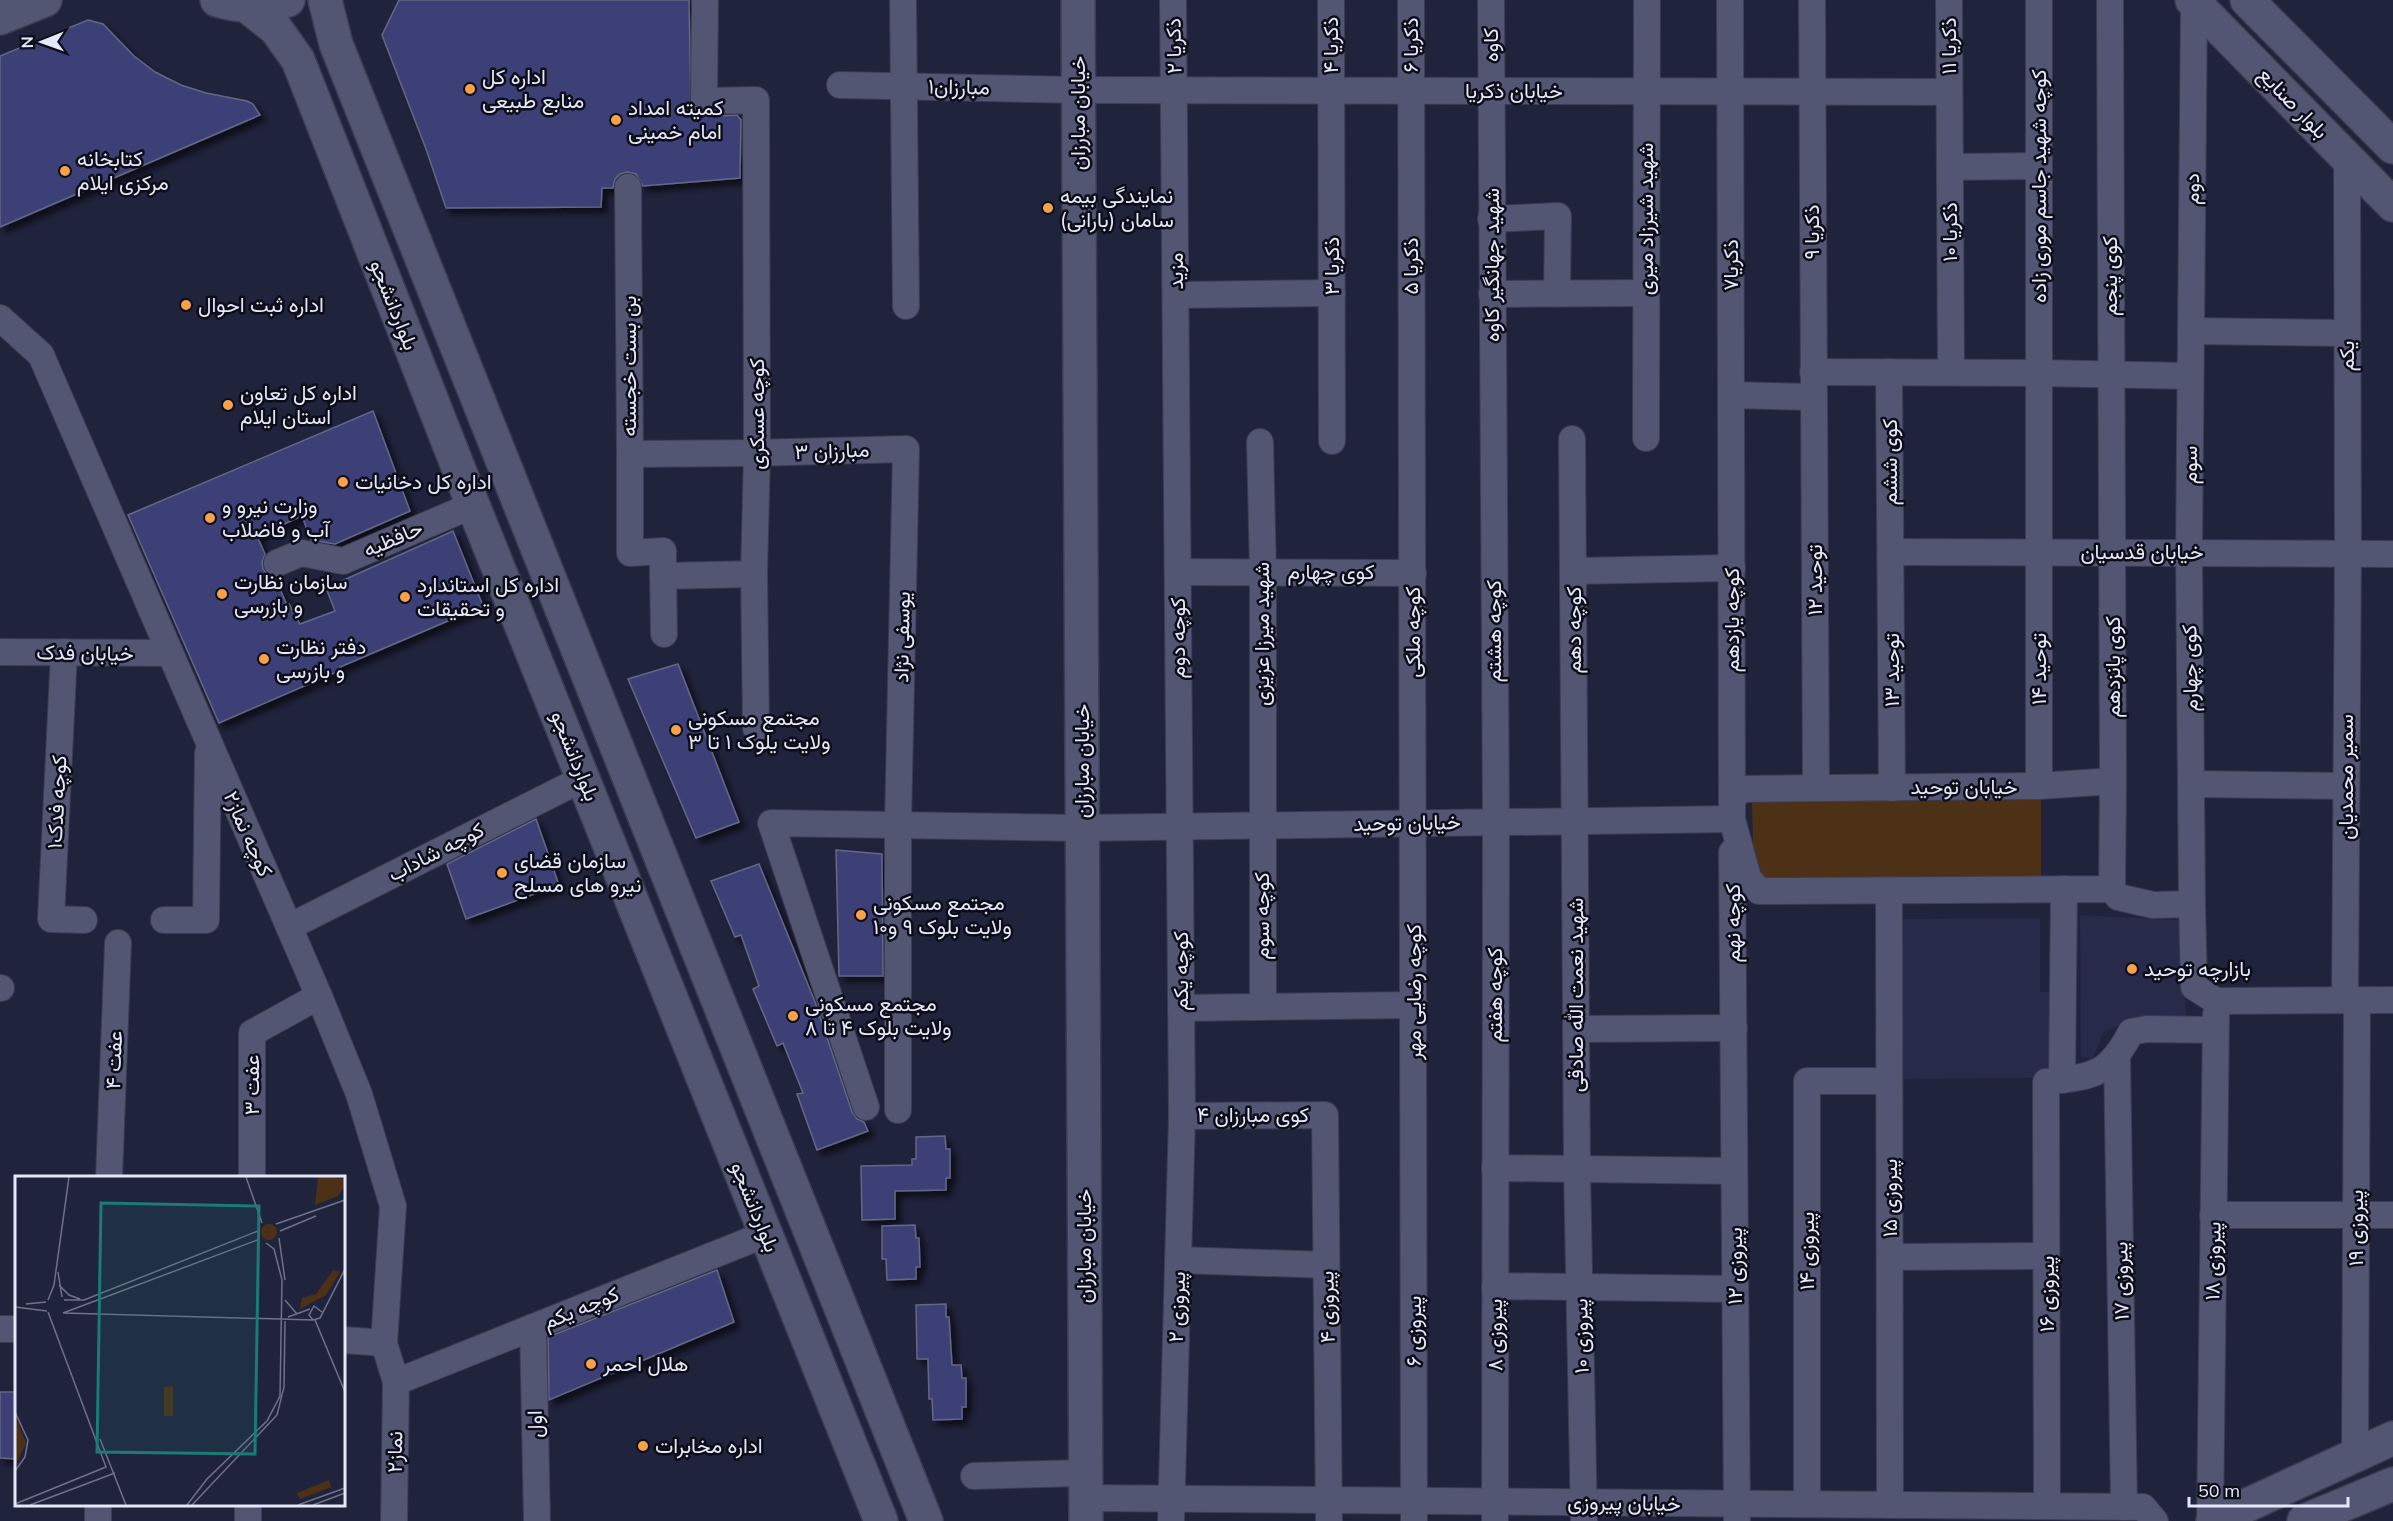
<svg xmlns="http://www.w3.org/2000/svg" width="2393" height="1521" font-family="Mulish,Vazirmatn,sans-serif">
  <defs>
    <filter id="shadow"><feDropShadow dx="5.5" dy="5.5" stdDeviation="3" flood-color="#0009"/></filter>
  </defs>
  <rect width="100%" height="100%" fill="#20233c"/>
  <g fill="#282a4a">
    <polygon points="2080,915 2178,920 2187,1019 2131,1021 2104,1032 2092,1059 2081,1056"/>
    <polygon points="2040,918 2040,992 2051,992 2051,1078 1902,1079 1901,919"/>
  </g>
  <polygon fill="#4c3117" points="2041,793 2041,883 1754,879 1752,802 1759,795"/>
  <g fill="#3e4177" stroke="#636784" stroke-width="1.5" filter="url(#shadow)">
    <polygon points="399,0 689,0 691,108 703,117 737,115 741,120 740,178 643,186 636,174 627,172 620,174 615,179 613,188 602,188 601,207 446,208 426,149 382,35"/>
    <polygon points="88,20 103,24 134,56 155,72 181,85 206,93 247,101 253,104 260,115 0,227 0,56"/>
    <polygon points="373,411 410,511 335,544 311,540 302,516 257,536 265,554 262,562 263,569 268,575 275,578 287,605 289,604 300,624 335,611 326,588 453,531 483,606 340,667 341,670 219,723 128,515"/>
    <polygon points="678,664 739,822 696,838 628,679"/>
    <polygon points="536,819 559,885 466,919 447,864"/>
    <polygon points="836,850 882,854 883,976 839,976"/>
    <polygon points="759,864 815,1002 852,1112 857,1119 864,1122 868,1131 817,1150 797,1094 803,1093 783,1043 777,1046 753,989 759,986 741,935 735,937 711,881"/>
    <polygon points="945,1136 946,1149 950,1149 950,1178 946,1178 946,1190 895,1191 895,1219 862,1220 861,1166 912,1165 912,1159 916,1159 916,1137"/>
    <polygon points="915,1225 916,1238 919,1238 920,1267 916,1267 916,1279 887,1280 886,1259 882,1259 882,1226"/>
    <polygon points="717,1270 734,1322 549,1400 548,1337"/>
    <polygon points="946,1304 946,1317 949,1317 952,1365 961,1365 962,1378 966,1378 966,1407 962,1407 962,1419 933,1420 932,1399 929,1399 928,1359 917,1359 916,1305"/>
    <polygon points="0,1392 16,1392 16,1459 0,1458"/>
  </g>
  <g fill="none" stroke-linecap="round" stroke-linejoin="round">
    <defs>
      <g id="street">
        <polyline points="705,0 704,101 756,100 757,453 754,574 756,728"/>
        <polyline points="903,0 906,306"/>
        <polyline points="1331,0 1332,441"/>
        <polyline points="1411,0 1414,1521"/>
        <polyline points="1491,0 1496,822 1495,1521"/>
        <polyline points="1730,0 1732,801"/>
        <polyline points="1812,0 1816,788"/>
        <polyline points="1949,0 1951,372"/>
        <polyline points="2110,0 2113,781"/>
        <polyline points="840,85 1078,90 1949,92"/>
        <polyline points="1950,167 2039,166"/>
        <polyline points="628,187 630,454 757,453 906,449 898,825 898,1110"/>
        <polyline points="1491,219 1558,216 1557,293"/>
        <polyline points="1492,294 1646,293"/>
        <polyline points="1176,295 1332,293"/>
        <polyline points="0,318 41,355 319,996 359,1094 393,1206 384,1343 396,1382 394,1521"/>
        <polyline points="2191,331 2347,333"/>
        <polyline points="1813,372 2038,373 2190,376"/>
        <polyline points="1889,372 1892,788"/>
        <polyline points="1731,395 1814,397"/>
        <polyline points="1646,438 1647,0"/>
        <polyline points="1572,439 1577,1169 1584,1521"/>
        <polyline points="1260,442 1263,572 1263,1007"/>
        <polyline points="630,454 630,553 663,551 663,576 754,574"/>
        <polyline points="1891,552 2393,554"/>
        <polyline points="277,563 301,553 343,561 473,505"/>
        <polyline points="1573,571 1732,568"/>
        <polyline points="1178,572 1413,573"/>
        <polyline points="663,576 664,634"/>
        <polyline points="0,652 169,653"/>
        <polyline points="64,652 51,919 84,920"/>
        <polyline points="2191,784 2346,786"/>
        <polyline points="2039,786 2039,0"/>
        <polyline points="1732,852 1737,1521"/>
        <polyline points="2112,889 1759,891 1748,878 1732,819 1732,801 1740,789 2039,786 2113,781 2112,889 2118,897 2153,905 2192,904 2194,987 2216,1001 2393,1000"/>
        <polyline points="1889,891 1890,1505"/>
        <polyline points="2192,904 2189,553 2194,2"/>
        <polyline points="164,920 206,920 208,753"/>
        <polyline points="289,927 584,778"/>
        <polyline points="0,988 1,988"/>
        <polyline points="2345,1000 2348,553 2347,158"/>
        <polyline points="1181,1008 1414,1005"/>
        <polyline points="1576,1029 1734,1028"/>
        <polyline points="2117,1055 2124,1507"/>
        <polyline points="2062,1080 2064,889"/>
        <polyline points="866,1107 771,823 1082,828 1732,819"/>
        <polyline points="1182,1116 1325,1115 1329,1521"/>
        <polyline points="1495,1168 1734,1171"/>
        <polyline points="109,1178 118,943"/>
        <polyline points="252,1178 252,1033 319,996"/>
        <polyline points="2213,1215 2393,1215"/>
        <polyline points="1890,1257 2046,1256"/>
        <polyline points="1179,1260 1326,1265"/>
        <polyline points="1495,1286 1735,1289"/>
        <polyline points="533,1327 537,1521"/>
        <polyline points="0,1329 16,1329"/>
        <polyline points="344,1340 384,1343"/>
        <polyline points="396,1382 766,1234"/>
        <polyline points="2355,1456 2357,1000"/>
        <polyline points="974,1476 1085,1473"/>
        <polyline points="1086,1498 2143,1507 2155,1521"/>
        <polyline points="1807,1504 1807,1081 1889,1081"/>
        <path d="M 2047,1506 L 2046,1082 C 2092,1076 2108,1077 2131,1032 L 2147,1029 L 2215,1030"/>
        <polyline points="98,1521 98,1504"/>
        <polyline points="248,1521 248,1504"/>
        <polyline points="1171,1521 1182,1116 1173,0"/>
        <polyline points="2210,1521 2216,1014"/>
      </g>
      <g id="secondary">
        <path d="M 217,0 C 240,7 264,8 288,0"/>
        <polyline points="325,0 336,44 926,1521"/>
        <polyline points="1078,0 1086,1521"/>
        <polyline points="2192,0 2393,205"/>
        <polyline points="2247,0 2393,147"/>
        <polyline points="247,6 276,29 298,60 473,505 881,1521"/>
        <polyline points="0,18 45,0"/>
        <polyline points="2213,1521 2393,1438"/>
        <polyline points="2304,1521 2393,1484"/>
      </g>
    </defs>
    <use href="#street" stroke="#3b3c51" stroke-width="28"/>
    <use href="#secondary" stroke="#3b3c51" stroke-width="36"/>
    <use href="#street" stroke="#535673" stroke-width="26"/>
    <use href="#secondary" stroke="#535673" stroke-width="33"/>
  </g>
  <g fill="#f7a149" stroke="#0c0d18" stroke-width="2">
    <circle cx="470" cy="89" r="6"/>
    <circle cx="616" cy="120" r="6"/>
    <circle cx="65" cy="171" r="6"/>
    <circle cx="1048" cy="208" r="6"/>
    <circle cx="186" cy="305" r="6"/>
    <circle cx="228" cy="405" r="6"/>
    <circle cx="343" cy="482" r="6"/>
    <circle cx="210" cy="518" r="6"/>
    <circle cx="222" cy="594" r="6"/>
    <circle cx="405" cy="597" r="6"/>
    <circle cx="264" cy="659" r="6"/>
    <circle cx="676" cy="730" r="6"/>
    <circle cx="502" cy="873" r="6"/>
    <circle cx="861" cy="915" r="6"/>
    <circle cx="2132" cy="969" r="6"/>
    <circle cx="793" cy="1016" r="6"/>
    <circle cx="591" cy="1364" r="6"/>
    <circle cx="643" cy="1446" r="6"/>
  </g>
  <g text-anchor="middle" stroke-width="5" stroke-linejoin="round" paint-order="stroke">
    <g font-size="21" fill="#e5e8f9" stroke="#0c0d18">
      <text transform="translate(1331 45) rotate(-90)" y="7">ذکریا ۴</text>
      <text transform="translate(1411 45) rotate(-90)" y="7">ذکریا ۶</text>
      <text transform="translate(1491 45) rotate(-90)" y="7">کاوه</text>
      <text transform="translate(1174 46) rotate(-91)" y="7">ذکریا ۲</text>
      <text transform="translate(1949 46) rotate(-90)" y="7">ذکریا ۱۱</text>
      <text transform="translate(959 87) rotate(1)" y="7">مبارزان۱</text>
      <text x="1514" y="98">خیابان ذکریا</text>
      <text transform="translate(2293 103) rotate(46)" y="7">بلوار صنایع</text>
      <text transform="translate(1078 113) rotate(-90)" y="7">خیابان مبارزان</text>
      <text transform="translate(2039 186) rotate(-90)" y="7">کوچه شهید جاسم موری زاده</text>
      <text transform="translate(2192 189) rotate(-89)" y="7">دوم</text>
      <text transform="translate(1646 219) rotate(-90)" y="7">شهید شیرزاد میری</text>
      <text transform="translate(1812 232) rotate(-90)" y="7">ذکریا ۹</text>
      <text transform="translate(1950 232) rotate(-90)" y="7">ذکریا ۱۰</text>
      <text transform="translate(1492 265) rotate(-90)" y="7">شهید جهانگیر کاوه</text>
      <text transform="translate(1731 265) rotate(-90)" y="7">ذکریا۷</text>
      <text transform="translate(1332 266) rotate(-90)" y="7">ذکریا ۳</text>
      <text transform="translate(1411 266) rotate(-90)" y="7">ذکریا ۵</text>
      <text transform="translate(1176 271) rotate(-90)" y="7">مزید</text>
      <text transform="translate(2110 276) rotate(-90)" y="7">کوی پنجم</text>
      <text transform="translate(394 305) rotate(68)" y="7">بلواردانشجو</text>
      <text transform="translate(2347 356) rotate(-90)" y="7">یکم</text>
      <text transform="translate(629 366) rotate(-90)" y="7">بن بست خجسته</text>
      <text transform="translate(757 414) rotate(-90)" y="7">کوچه عسکری</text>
      <text transform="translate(832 451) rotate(-2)" y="7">مبارزان ۳</text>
      <text transform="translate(1890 462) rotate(-90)" y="7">کوی ششم</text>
      <text transform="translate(2190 465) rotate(-90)" y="7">سوم</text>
      <text transform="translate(393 539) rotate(-23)" y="7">حافظیه</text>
      <text x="2142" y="559">خیابان قدسیان</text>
      <text x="1331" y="579">کوی چهارم</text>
      <text transform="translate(1815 580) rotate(-90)" y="7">توحید ۱۲</text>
      <text transform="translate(1732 620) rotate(-90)" y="7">کوچه یازدهم</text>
      <text transform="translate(1574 630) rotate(-90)" y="7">کوچه دهم</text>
      <text transform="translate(1494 631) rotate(-90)" y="7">کوچه هشتم</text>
      <text transform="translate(1413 632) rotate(-90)" y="7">کوچه ملکی</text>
      <text transform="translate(1262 634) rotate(-90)" y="7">شهید میرزا عزیزی</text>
      <text transform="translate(902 637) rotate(-89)" y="7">یوسفی نژاد</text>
      <text transform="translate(1178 638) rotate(-90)" y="7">کوچه دوم</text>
      <text transform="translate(85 653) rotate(1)" y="7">خیابان فدک</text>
      <text transform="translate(2113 667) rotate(-90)" y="7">کوی پانزدهم</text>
      <text transform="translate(2190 668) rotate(-91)" y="7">کوی چهارم</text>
      <text transform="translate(2039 669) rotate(-90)" y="7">توحید ۱۴</text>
      <text transform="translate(1892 670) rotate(-90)" y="7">توحید ۱۳</text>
      <text transform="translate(575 756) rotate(68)" y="7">بلواردانشجو</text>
      <text transform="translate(1082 761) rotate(-90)" y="7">خیابان مبارزان</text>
      <text transform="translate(2346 777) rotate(-90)" y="7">سمیر محمدیان</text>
      <text x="1964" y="794">خیابان توحید</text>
      <text transform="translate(57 802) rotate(-87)" y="7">کوچه فدک۱</text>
      <text transform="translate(1407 823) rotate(-1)" y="7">خیابان توحید</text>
      <text transform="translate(248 834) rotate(66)" y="7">کوچه نماز۲</text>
      <text transform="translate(436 852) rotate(-27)" y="7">کوچه شاداب</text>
      <text transform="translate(1262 916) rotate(-90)" y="7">کوچه سوم</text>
      <text transform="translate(1733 923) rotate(-90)" y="7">کوچه نهم</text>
      <text transform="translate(1181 971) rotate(-90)" y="7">کوچه یکم</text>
      <text transform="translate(1414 992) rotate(-90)" y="7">کوچه رضایی مهر</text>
      <text transform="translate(1495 995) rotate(-90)" y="7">کوچه هفتم</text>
      <text transform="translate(1576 995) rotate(-90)" y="7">شهید نعمت الله صادقی</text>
      <text transform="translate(114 1060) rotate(-88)" y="7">عفت ۴</text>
      <text transform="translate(252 1085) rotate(-90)" y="7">عفت ۳</text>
      <text x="1253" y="1122">کوی مبارزان ۴</text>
      <text transform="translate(1890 1198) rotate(-90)" y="7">پیروزی ۱۵</text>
      <text transform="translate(755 1207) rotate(68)" y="7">بلواردانشجو</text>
      <text transform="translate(2356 1228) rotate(-90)" y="7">پیروزی ۱۹</text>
      <text transform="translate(1084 1246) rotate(-90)" y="7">خیابان مبارزان</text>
      <text transform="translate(1807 1251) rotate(-90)" y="7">پیروزی ۱۴</text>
      <text transform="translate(2213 1261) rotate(-89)" y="7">پیروزی ۱۸</text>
      <text transform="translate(1735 1266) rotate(-90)" y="7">پیروزی ۱۲</text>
      <text transform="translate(2121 1281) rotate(-91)" y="7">پیروزی ۱۷</text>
      <text transform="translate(2047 1294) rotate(-90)" y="7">پیروزی ۱۶</text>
      <text transform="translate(1177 1307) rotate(-88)" y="7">پیروزی ۲</text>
      <text transform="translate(1327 1307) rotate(-91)" y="7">پیروزی ۴</text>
      <text transform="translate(581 1308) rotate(-22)" y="7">کوچه یکم</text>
      <text transform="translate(1414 1331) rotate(-90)" y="7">پیروزی ۶</text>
      <text transform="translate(1495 1335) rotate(-90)" y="7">پیروزی ۸</text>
      <text transform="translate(1581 1336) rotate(-91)" y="7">پیروزی ۱۰</text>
      <text transform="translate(535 1424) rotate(-91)" y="7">اول</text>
      <text transform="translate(395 1452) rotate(-89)" y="7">نماز۲</text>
      <text transform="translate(1624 1503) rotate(1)" y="7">خیابان پیروزی</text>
    </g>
    <g font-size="21" fill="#e5e8f9" stroke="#0c0d18" text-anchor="start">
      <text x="482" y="84">اداره کل<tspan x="482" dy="24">منابع طبیعی</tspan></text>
      <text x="628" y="115">کمیته امداد<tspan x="628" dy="24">امام خمینی</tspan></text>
      <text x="77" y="166">کتابخانه<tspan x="77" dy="24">مرکزی ایلام</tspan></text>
      <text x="1060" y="203">نمایندگی بیمه<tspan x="1060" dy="24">سامان (بارانی)</tspan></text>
      <text x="198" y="312">اداره ثبت احوال</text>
      <text x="240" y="400">اداره کل تعاون<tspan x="240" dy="24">استان ایلام</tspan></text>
      <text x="355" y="489">اداره کل دخانیات</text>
      <text x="222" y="513">وزارت نیرو و<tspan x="222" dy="24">آب و فاضلاب</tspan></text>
      <text x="234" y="589">سازمان نظارت<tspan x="234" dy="24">و بازرسی</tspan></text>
      <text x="417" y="592">اداره کل استاندارد<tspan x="417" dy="24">و تحقیقات</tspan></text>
      <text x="276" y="654">دفتر نظارت<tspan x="276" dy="24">و بازرسی</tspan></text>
      <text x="688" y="725">مجتمع مسکونی<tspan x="688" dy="24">ولایت یلوک ۱ تا ۳</tspan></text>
      <text x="514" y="868">سازمان قضای<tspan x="514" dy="24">نیرو های مسلح</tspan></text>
      <text x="873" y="910">مجتمع مسکونی<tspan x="873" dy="24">ولایت بلوک ۹ و۱۰</tspan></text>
      <text x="2144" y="976">بازارچه توحید</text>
      <text x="805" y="1011">مجتمع مسکونی<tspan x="805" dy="24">ولایت بلوک ۴ تا ۸</tspan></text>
      <text x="603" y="1371">هلال احمر</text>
      <text x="655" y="1453">اداره مخابرات</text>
    </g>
  </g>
  <g transform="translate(15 1176)">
    <rect width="330" height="330" fill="#20233c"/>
    <path d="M 303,1 L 329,1 L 329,11 L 323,20 L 300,29 ZM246 56a8 8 0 1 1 16 0a8 8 0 1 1-16 0ZM 318,94 L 325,96 L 311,119 L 285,133 L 287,122 L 301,118 ZM 158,210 L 158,240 L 149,240 L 149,211 ZM 0,239 L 11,267 L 0,291 ZM 314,304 L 316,311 L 285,323 L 282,317 Z" fill="#4c3117"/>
    <path fill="none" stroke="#6f7288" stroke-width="1.5" d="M 231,1 L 247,47M 261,48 L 330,24M 265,55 L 301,40M 264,62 L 270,104M 43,96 L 47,121M 44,109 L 54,119 L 65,123M 33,124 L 39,109 L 54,1M 49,124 L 69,124 L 243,55M 270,124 L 282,138M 11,128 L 31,126M 0,131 L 32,135M 307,136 L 299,130 L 294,139 L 298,144 L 305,142 L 330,93M 48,137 L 245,63M 49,137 L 298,144M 273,141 L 295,133M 300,144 L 330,216M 0,236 L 13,264 L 10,281 L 0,295M 85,263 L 111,329M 0,328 L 91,291 L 33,136M 15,329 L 100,297M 172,329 L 192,303 L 252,245 L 265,220 L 267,104 L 259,73 L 251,67M 177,329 L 262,239 L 269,211 L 270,145M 283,329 L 330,312M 298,329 L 330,317"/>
    <path fill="#1a7c75" fill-opacity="0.15" stroke="#1a7c75" stroke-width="3" d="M 86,27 L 244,30 L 240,278 L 82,276 Z"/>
    <rect width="330" height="330" fill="none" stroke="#e5e8f9" stroke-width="3"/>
  </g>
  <g transform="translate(42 42) rotate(269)" stroke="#0c0d18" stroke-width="4.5" paint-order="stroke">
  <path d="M0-4.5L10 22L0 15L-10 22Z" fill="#e5e8f9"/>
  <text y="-9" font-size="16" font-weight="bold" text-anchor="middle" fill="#e5e8f9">N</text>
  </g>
  <path d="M2189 1497v9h159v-9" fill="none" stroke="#e5e8f9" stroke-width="3"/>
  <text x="2198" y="1497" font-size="18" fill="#e5e8f9" stroke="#0c0d18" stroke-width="4.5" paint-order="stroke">50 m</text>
</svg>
